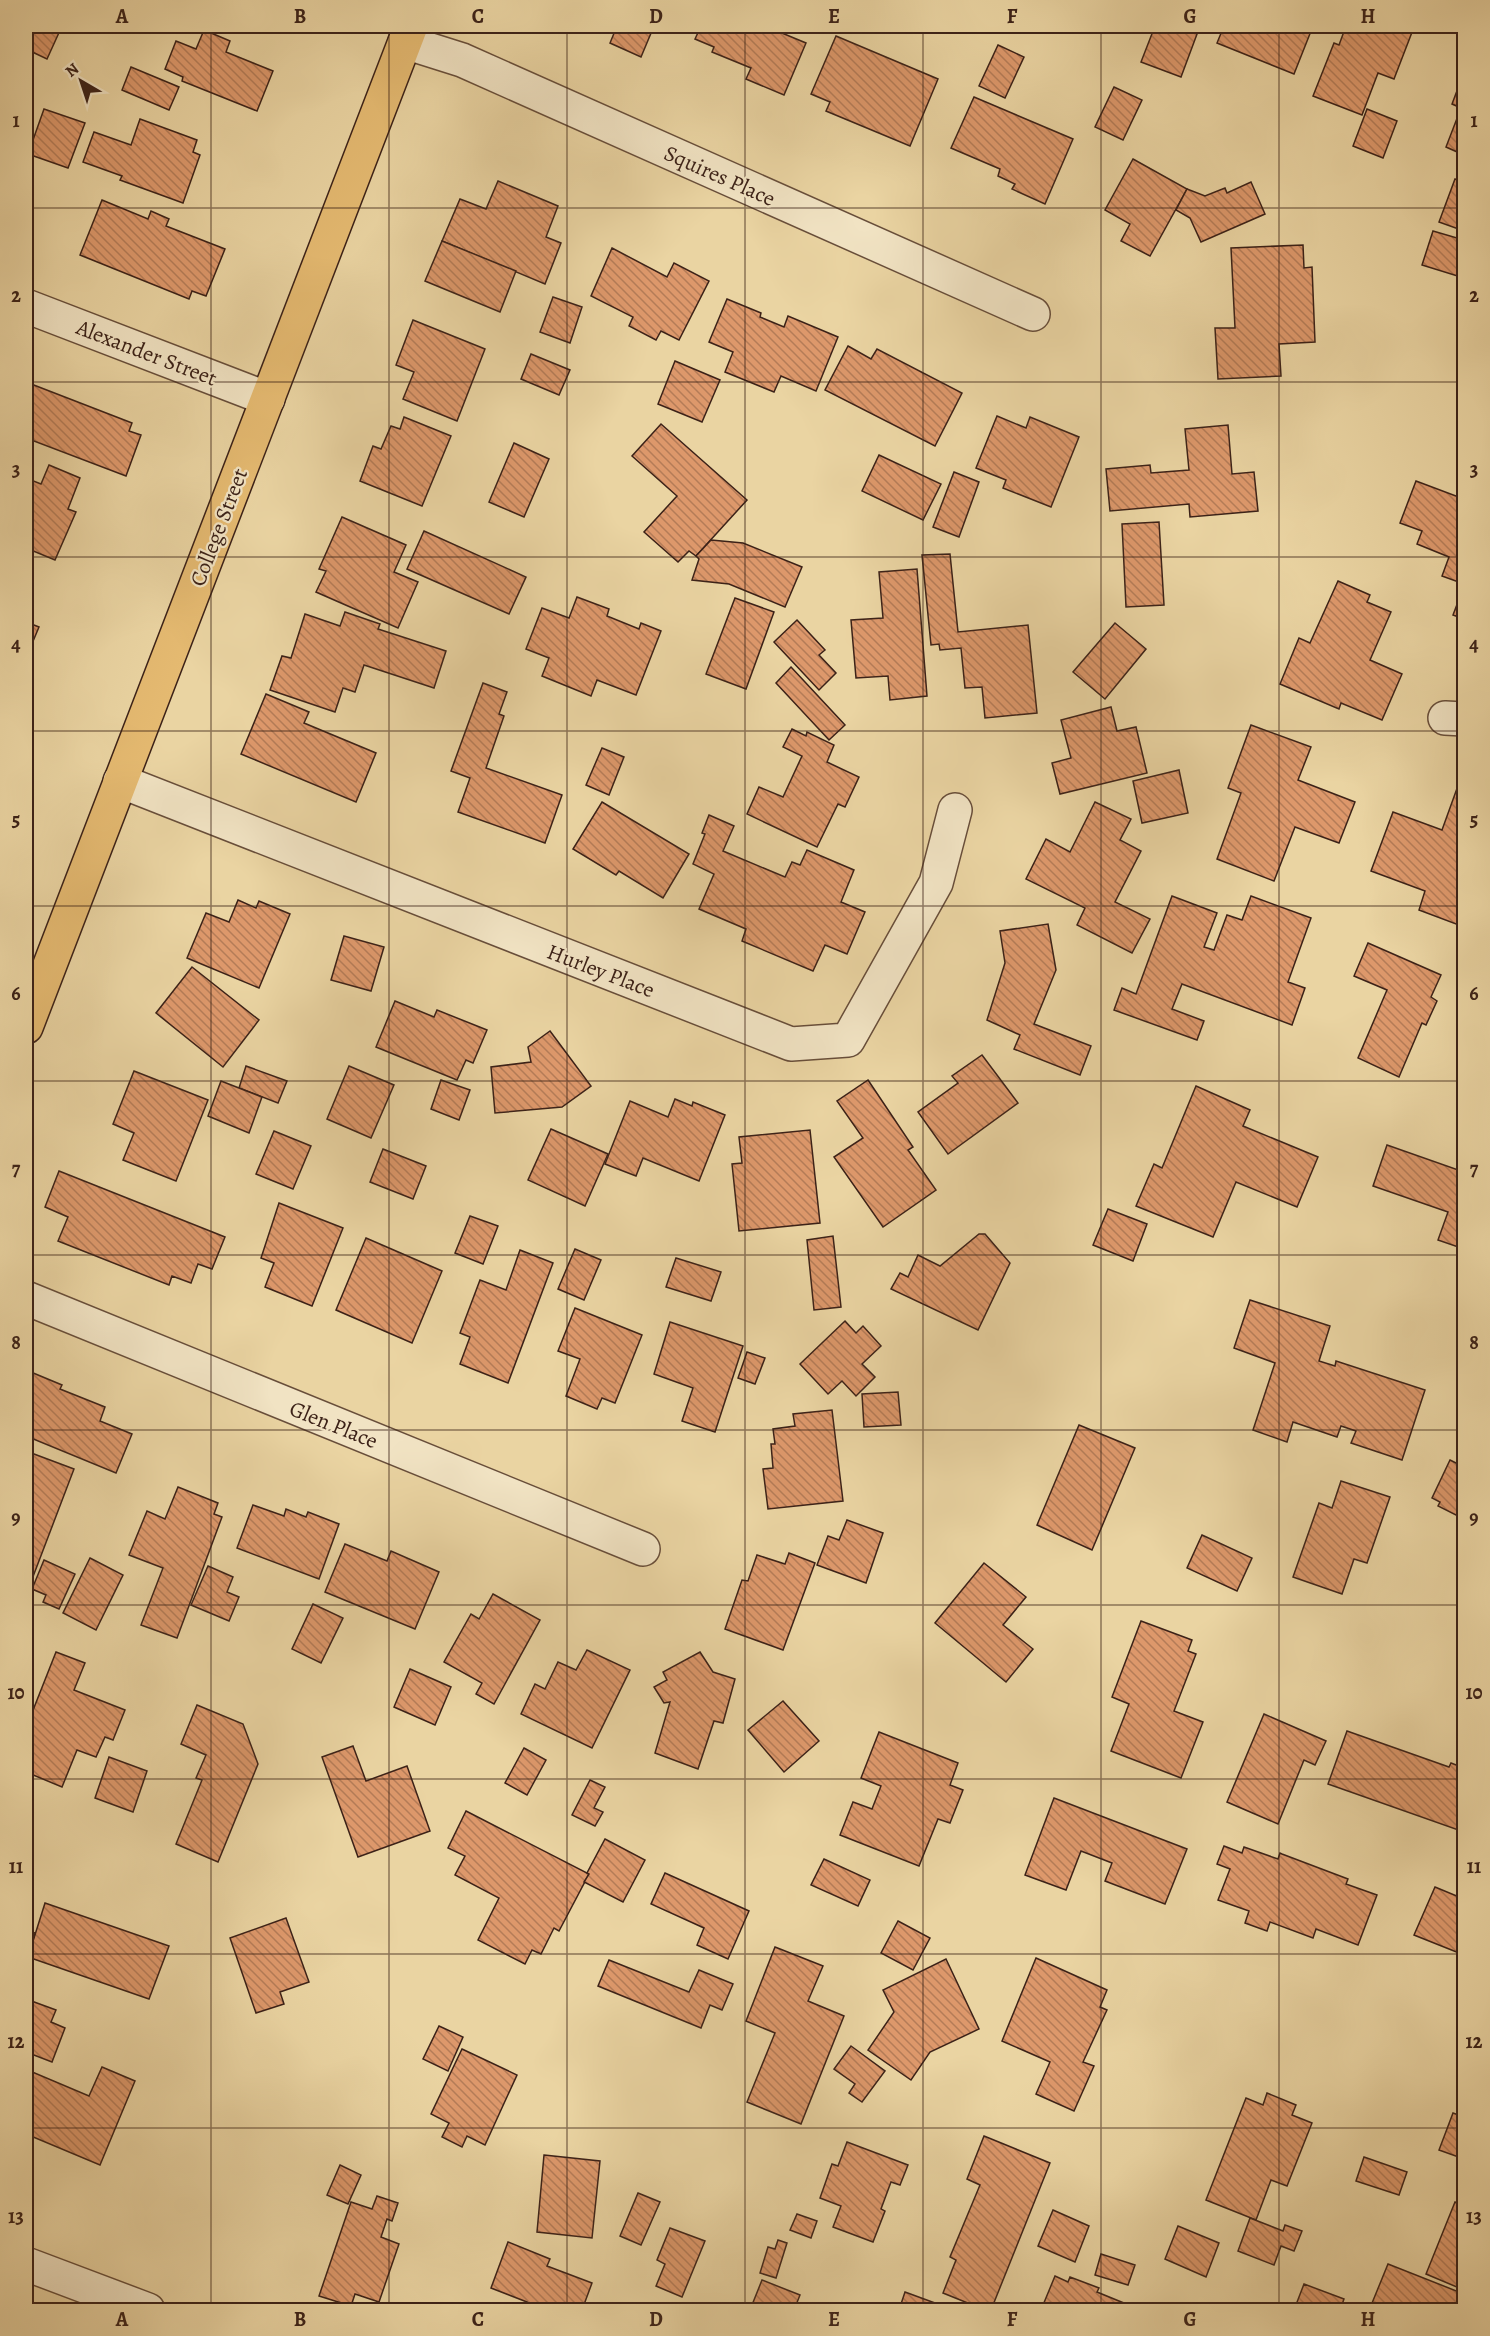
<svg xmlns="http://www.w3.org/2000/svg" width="1490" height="2336" font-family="Alegreya,serif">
  <defs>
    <pattern id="building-back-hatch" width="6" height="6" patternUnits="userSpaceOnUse" patternTransform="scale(1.5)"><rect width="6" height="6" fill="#dd986b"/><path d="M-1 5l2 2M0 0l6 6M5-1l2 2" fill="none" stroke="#b47c57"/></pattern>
  </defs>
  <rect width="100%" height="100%" fill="#ead4a2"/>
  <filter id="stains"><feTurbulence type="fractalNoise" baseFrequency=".00333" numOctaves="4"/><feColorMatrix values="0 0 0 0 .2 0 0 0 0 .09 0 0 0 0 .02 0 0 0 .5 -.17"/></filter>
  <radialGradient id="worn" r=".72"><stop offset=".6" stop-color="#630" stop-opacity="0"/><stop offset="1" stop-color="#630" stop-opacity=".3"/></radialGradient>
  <g fill="url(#building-back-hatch)" stroke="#3c2218" stroke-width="1.5">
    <polygon points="26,26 62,26 47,59 26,49 30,35 26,33"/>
    <polygon points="617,26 654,26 641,57 610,43"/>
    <polygon points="701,26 765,26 806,43 784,95 746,79 751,68 712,52 714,47 695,39"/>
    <polygon points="1155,26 1200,26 1181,77 1141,62"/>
    <polygon points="1224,26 1313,26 1294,74 1217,43"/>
    <polygon points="1346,26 1409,26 1414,27 1394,79 1378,73 1362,115 1313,96 1334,43 1339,45"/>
    <polygon points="204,30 230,41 226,52 273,71 257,111 182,81 183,77 165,69 176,41 196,49"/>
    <polygon points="836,36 938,79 910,146 826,111 830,102 811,94"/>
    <polygon points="998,45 1024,57 1005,98 979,86"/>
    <polygon points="131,67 179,87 169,110 122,90"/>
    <polygon points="1464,72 1464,155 1446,147 1461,108 1452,104"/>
    <polygon points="1114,87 1142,100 1123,140 1095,127"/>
    <polygon points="974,97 1073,139 1045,204 1012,189 1015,184 998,176 1000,169 951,148"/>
    <polygon points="44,109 85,123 68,168 28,154"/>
    <polygon points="1367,109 1397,121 1383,158 1353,146"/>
    <polygon points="140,119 197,140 193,152 200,155 183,203 120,180 122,176 83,162 94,132 131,145"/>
    <polygon points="1133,159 1187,189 1150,256 1121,241 1130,224 1105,210"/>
    <polygon points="1455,179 1464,182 1464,231 1439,222"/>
    <polygon points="498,181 558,206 546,237 561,243 545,284 442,241 460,199 486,209"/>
    <polygon points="1251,182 1265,214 1201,242 1190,218 1176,210 1187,189 1205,196 1225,188 1227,193"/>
    <polygon points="102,200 148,219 151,211 169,219 166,226 225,249 206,296 192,291 189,299 80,255"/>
    <polygon points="1433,231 1464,240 1464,278 1422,265"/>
    <polygon points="442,241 516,271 500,312 425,281"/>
    <polygon points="1303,245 1304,268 1312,267 1315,342 1279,344 1281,376 1218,379 1215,328 1235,328 1231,248"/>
    <polygon points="612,248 667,277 674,263 709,281 679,340 661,331 656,340 629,326 633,317 591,296"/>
    <polygon points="553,297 582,307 570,343 540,332"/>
    <polygon points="727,299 761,313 760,317 784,327 788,316 838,337 816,391 781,376 774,392 725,372 733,352 709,342"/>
    <polygon points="413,320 485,349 457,421 403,399 414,372 396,365"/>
    <polygon points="848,346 871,359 877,349 962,393 935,446 825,390"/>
    <polygon points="531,354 570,370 559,395 521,379"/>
    <polygon points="675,361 720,380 702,422 658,404"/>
    <polygon points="26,382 132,423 129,431 141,435 126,476 26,438"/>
    <polygon points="997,416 1026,428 1030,417 1079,437 1051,507 1003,488 1006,480 976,468"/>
    <polygon points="404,417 451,436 422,506 360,481 373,446 381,449 391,426 400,429"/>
    <polygon points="661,424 747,500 696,556 689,551 678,562 644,532 677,496 632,456"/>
    <polygon points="1228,425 1232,474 1254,472 1258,511 1190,517 1189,504 1110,511 1106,469 1150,465 1151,473 1189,470 1185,429"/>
    <polygon points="514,443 549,459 524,517 489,502"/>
    <polygon points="879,455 941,484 923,520 862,491"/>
    <polygon points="49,465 80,478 68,509 76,512 55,560 26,548 26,478 41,484"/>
    <polygon points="954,472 979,482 959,537 933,527"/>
    <polygon points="1416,481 1464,499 1464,584 1442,576 1449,557 1417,544 1422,531 1400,523"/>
    <polygon points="342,517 406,545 394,572 418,582 398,628 316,592 326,571 319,569"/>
    <polygon points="1159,522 1164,605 1126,607 1122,524"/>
    <polygon points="424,531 526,577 509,614 407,569"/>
    <polygon points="711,540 743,543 802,567 785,607 729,584 692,580 699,559 696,556"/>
    <polygon points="950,554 958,632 1028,625 1037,713 985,718 982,687 965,688 961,648 940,650 939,644 931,645 922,555"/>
    <polygon points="917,569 927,696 890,700 888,676 856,678 851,620 883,618 879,572"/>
    <polygon points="1338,581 1370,595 1367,602 1391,612 1370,660 1402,674 1382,720 1341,703 1339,709 1280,684 1299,638 1310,643"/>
    <polygon points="1464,586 1464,619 1453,615"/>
    <polygon points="577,597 609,609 607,616 639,629 641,623 661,631 636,695 597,680 591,696 542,676 549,658 526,649 542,608 569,618"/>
    <polygon points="735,598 774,612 746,689 706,674"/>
    <polygon points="345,612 380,624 378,629 446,651 434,688 364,665 355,692 343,688 335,712 270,690 282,656 291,658 305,614 340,626"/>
    <polygon points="797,620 825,650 819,655 836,673 819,690 774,642"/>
    <polygon points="26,622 39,627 26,658"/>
    <polygon points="1115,623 1146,649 1105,699 1073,672"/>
    <polygon points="791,667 845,725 829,740 776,683"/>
    <polygon points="483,683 507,692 499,714 504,716 486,768 562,795 545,843 458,812 470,778 451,771"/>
    <polygon points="266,694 309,712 304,723 376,753 356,802 241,754"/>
    <polygon points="1111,707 1117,731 1136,727 1147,773 1060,794 1052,763 1071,758 1061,720"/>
    <polygon points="1251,725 1311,747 1298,780 1355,802 1339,843 1295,827 1274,881 1217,859 1241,793 1228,788"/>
    <polygon points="792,729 806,736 807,732 834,745 827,762 859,777 845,807 838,804 817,847 747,814 759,787 783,797 802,756 783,747"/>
    <polygon points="602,748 624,757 609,795 586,785"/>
    <polygon points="1464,769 1464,927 1419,910 1425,891 1371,871 1393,812 1442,830"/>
    <polygon points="1179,770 1188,813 1142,823 1133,781"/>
    <polygon points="602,802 689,854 663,898 619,871 616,875 573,849"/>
    <polygon points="1095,802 1131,819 1120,840 1141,851 1115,902 1150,919 1132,953 1077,925 1085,908 1026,879 1046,839 1070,852"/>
    <polygon points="709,815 734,826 723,851 785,877 792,862 800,865 807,850 854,870 841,902 865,912 847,954 825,945 813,971 742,941 746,929 699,909 714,874 693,864 705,834 702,833"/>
    <polygon points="1172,896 1217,913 1204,947 1214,950 1227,915 1242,920 1251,896 1311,918 1288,982 1305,988 1292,1025 1182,984 1172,1009 1204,1021 1197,1040 1114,1010 1122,988 1136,994"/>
    <polygon points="238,900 256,908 259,901 290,914 259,988 187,958 206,913 229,922"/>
    <polygon points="1048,924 1056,970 1034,1024 1091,1046 1080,1075 1014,1049 1020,1035 987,1020 1005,963 1000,931"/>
    <polygon points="344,936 384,947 371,991 331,980"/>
    <polygon points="1368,943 1441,975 1431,997 1437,1001 1426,1025 1422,1023 1399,1077 1358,1058 1387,990 1354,976"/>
    <polygon points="192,967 259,1020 223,1067 156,1013"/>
    <polygon points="395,1001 434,1017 437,1010 487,1030 473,1063 466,1060 457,1080 376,1047"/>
    <polygon points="550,1031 591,1086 562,1107 495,1113 491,1067 531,1062 528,1047"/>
    <polygon points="982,1055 1018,1103 948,1154 918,1112 958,1083 952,1076"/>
    <polygon points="246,1066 287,1081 278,1103 239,1088"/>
    <polygon points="349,1066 394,1085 371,1138 327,1119"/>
    <polygon points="134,1071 208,1100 176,1181 123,1160 134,1133 113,1124"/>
    <polygon points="441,1080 470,1090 459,1120 431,1109"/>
    <polygon points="868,1080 913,1147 908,1150 936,1190 883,1227 834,1157 863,1138 837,1101"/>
    <polygon points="221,1081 262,1097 249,1133 208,1116"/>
    <polygon points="1196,1086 1250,1110 1243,1126 1318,1157 1297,1207 1236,1182 1213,1237 1136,1206 1154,1164 1162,1168"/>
    <polygon points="675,1099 692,1106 693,1102 725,1115 699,1181 643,1158 636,1176 605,1164 630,1101 668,1117"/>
    <polygon points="551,1129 608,1154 585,1206 528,1180"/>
    <polygon points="810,1130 820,1223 739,1231 732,1164 742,1163 739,1137"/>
    <polygon points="274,1131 311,1146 293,1189 256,1174"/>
    <polygon points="1387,1145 1464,1172 1464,1249 1438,1240 1448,1212 1373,1186"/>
    <polygon points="383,1149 426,1166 413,1199 370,1182"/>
    <polygon points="59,1171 225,1237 212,1269 198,1264 191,1283 172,1276 169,1285 58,1241 68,1217 45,1207"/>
    <polygon points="279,1203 343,1228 312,1306 265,1287 274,1263 261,1258"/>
    <polygon points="1108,1209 1147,1224 1133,1261 1093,1245"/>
    <polygon points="470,1216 498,1226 483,1264 455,1253"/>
    <polygon points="979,1234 985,1234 1010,1263 978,1330 891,1289 900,1273 908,1277 918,1255 940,1266"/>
    <polygon points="833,1236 841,1307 814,1310 807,1240"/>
    <polygon points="366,1238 442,1271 412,1343 336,1310"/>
    <polygon points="575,1249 601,1260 584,1300 558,1289"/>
    <polygon points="520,1250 553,1263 508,1383 460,1364 470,1337 460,1333 480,1280 506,1290"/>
    <polygon points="676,1258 721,1272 711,1301 666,1287"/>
    <polygon points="1250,1300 1330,1326 1319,1361 1335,1366 1336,1361 1425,1390 1402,1460 1351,1443 1356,1431 1341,1426 1337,1437 1293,1422 1287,1442 1253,1430 1275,1363 1234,1348"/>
    <polygon points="575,1308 642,1335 615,1403 602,1398 597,1409 566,1396 580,1359 558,1351"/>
    <polygon points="845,1321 856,1333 863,1326 881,1346 862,1364 875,1377 856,1396 842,1381 828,1394 800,1364"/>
    <polygon points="670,1322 743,1346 715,1432 682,1421 693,1388 654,1374"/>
    <polygon points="747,1352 765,1358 755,1384 738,1378"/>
    <polygon points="26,1370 62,1385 60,1389 105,1407 100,1421 132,1434 116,1473 26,1436"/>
    <polygon points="898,1392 901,1425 864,1427 862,1394"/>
    <polygon points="832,1410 843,1501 768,1509 763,1469 773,1468 771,1444 775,1444 773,1429 795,1426 793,1414"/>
    <polygon points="1079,1425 1135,1448 1092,1550 1037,1525"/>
    <polygon points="26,1451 74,1469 26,1595"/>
    <polygon points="1450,1460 1464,1467 1464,1519 1438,1506 1440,1502 1432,1498"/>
    <polygon points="1341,1481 1390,1497 1367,1563 1354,1559 1342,1594 1293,1577 1319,1503 1332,1508"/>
    <polygon points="178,1487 218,1503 214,1514 222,1517 177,1638 141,1625 163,1568 129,1555 147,1511 165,1519"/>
    <polygon points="253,1505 284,1516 286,1509 306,1517 308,1512 339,1524 319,1579 237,1548"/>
    <polygon points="847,1520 883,1533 866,1583 817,1565 828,1536 839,1540"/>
    <polygon points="1202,1535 1252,1558 1237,1591 1187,1568"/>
    <polygon points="345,1544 387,1561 391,1551 439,1572 415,1629 325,1592"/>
    <polygon points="789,1553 815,1563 783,1650 725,1629 742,1580 748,1581 757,1555 785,1564"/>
    <polygon points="90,1558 123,1575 96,1630 63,1613"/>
    <polygon points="44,1560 75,1574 59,1609 43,1602 46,1595 32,1589"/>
    <polygon points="984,1563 1026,1597 1003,1625 1033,1649 1006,1682 935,1623"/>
    <polygon points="208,1566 233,1577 227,1592 239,1597 229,1621 191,1605"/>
    <polygon points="493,1594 540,1620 494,1704 476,1694 482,1683 444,1662 471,1614 479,1619"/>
    <polygon points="313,1604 343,1618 321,1663 292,1649"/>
    <polygon points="1141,1621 1192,1640 1188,1651 1196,1654 1174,1711 1203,1722 1181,1778 1111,1751 1129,1704 1112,1697"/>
    <polygon points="587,1650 630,1670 592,1748 521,1714 535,1684 545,1689 558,1662 576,1670"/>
    <polygon points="56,1652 85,1663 74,1690 125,1710 113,1740 105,1737 96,1757 77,1750 62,1787 26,1772 26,1728"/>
    <polygon points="700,1652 713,1672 735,1679 723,1723 714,1721 698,1769 655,1753 670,1702 664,1703 654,1687 667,1680 663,1672"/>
    <polygon points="410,1669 451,1687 435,1725 394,1707"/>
    <polygon points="783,1701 819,1741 784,1772 748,1730"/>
    <polygon points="197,1705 243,1724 258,1764 218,1862 176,1844 202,1780 196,1778 206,1755 181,1744"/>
    <polygon points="1264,1714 1326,1741 1315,1765 1304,1760 1278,1824 1227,1802"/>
    <polygon points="1347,1731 1449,1767 1451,1763 1464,1768 1464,1832 1328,1784"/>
    <polygon points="879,1732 958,1763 950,1785 963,1790 950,1823 938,1819 919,1866 840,1835 853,1802 872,1809 881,1786 861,1778"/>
    <polygon points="353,1746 366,1781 407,1766 430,1831 358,1857 322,1757"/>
    <polygon points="524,1748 546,1760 527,1795 505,1783"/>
    <polygon points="109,1757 147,1771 133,1812 95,1798"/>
    <polygon points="590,1780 605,1787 594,1808 603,1812 595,1826 572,1815"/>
    <polygon points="1054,1798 1187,1849 1165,1904 1105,1881 1112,1863 1081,1851 1066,1890 1025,1875"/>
    <polygon points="466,1811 589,1874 559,1931 554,1928 541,1954 532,1950 525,1964 478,1940 499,1898 455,1875 465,1856 448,1848"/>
    <polygon points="605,1839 645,1860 623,1902 584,1882 589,1874 587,1873"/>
    <polygon points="1224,1846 1242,1853 1244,1847 1278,1859 1280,1853 1282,1854 1348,1879 1346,1884 1377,1895 1358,1945 1316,1929 1313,1938 1270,1922 1267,1931 1245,1923 1249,1911 1218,1900 1230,1869 1217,1864"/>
    <polygon points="824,1859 870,1880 858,1906 811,1885"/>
    <polygon points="665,1873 749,1911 728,1959 697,1945 704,1928 651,1904"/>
    <polygon points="1435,1887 1464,1899 1464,1939 1459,1953 1414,1935"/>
    <polygon points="45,1903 169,1946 149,1999 28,1957"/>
    <polygon points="286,1918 309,1982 280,1992 284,2004 256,2013 230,1938"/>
    <polygon points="898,1921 930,1938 913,1970 881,1953"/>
    <polygon points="26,1930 35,1933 26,1963"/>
    <polygon points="775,1947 823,1966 808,2001 844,2016 801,2124 747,2102 775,2033 746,2021"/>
    <polygon points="1036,1958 1107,1990 1100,2007 1107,2010 1083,2062 1094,2066 1074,2111 1036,2094 1050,2062 1002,2041"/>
    <polygon points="946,1959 979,2029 930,2052 911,2080 868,2050 894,2012 883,1990"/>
    <polygon points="609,1960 689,1992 699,1970 733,1984 722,2010 710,2005 701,2028 598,1986"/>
    <polygon points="26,1999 56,2010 51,2022 65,2028 52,2062 26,2052"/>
    <polygon points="439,2026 463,2037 448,2071 423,2059"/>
    <polygon points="851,2046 885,2071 862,2102 849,2093 855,2084 834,2069"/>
    <polygon points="462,2049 517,2075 485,2145 467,2136 462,2147 442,2137 449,2123 431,2114"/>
    <polygon points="102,2067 135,2081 100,2165 26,2134 26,2083 30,2071 89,2096"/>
    <polygon points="1267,2093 1296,2105 1292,2115 1312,2123 1287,2186 1271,2180 1256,2220 1206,2200 1246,2098 1263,2105"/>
    <polygon points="1453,2113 1464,2117 1464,2159 1439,2150"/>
    <polygon points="984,2136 1050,2163 991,2310 985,2310 943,2293 956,2260 950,2257 980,2185 967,2179"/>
    <polygon points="847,2142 908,2165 900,2185 891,2182 881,2209 885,2211 873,2242 833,2227 841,2206 820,2198 832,2164 838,2166"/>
    <polygon points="544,2155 600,2161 592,2238 537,2232"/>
    <polygon points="1364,2157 1407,2172 1399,2195 1356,2181"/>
    <polygon points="340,2165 361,2175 348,2204 327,2195"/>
    <polygon points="1464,2166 1464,2189 1457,2186"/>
    <polygon points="638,2193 660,2202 641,2245 620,2236"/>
    <polygon points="377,2196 398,2203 392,2221 387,2219 381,2237 399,2244 379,2302 355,2294 351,2306 319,2296 351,2202 372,2209"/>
    <polygon points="1455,2202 1464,2206 1464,2290 1426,2274"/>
    <polygon points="1053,2210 1089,2226 1075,2262 1038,2246"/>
    <polygon points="797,2214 817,2221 811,2238 790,2230"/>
    <polygon points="1250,2218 1283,2231 1285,2225 1302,2231 1294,2251 1281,2246 1274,2265 1238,2251"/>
    <polygon points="1178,2226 1219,2243 1206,2277 1165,2259"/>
    <polygon points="670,2228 705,2241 682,2297 656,2286 665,2264 657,2260"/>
    <polygon points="778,2240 787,2243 776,2278 760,2273 768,2247 775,2249"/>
    <polygon points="508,2242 550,2259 547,2266 592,2283 582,2310 524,2310 527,2302 491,2288"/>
    <polygon points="1101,2254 1135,2265 1128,2285 1095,2275"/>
    <polygon points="1388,2264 1464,2294 1464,2310 1377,2310 1370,2308"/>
    <polygon points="1055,2276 1068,2282 1070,2277 1099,2288 1097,2292 1136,2308 1135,2310 1041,2310"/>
    <polygon points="762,2280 800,2295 794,2310 750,2310"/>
    <polygon points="1304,2284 1344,2299 1340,2310 1294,2310"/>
    <polygon points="905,2292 935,2303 933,2310 899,2310"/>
  </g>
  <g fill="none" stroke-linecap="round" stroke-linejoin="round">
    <defs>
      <g id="minor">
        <polyline points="405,42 462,60 1033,314"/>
        <polyline points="26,306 268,399"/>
        <polyline points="1445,718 1464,719"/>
        <polyline points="120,781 791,1044 848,1040 936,883 955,810"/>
        <polyline points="26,1298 643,1549"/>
        <polyline points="26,2264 148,2310"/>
      </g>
      <polyline id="major" points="26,1027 411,26"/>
    </defs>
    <use href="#minor" stroke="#684e3a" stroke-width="36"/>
    <use href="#major" stroke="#3c2218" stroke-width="36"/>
    <use href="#minor" stroke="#f1e3c3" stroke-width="33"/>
    <use href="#major" stroke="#e5ba71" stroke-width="33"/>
  </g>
  <path fill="none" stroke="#3c2218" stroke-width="1.5" stroke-opacity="0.55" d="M 211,26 L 211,2310M 389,26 L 389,2310M 567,26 L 567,2310M 745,26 L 745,2310M 923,26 L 923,2310M 1101,26 L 1101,2310M 1279,26 L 1279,2310M 26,208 L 1464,208M 26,382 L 1464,382M 26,557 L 1464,557M 26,731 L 1464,731M 26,906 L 1464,906M 26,1081 L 1464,1081M 26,1255 L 1464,1255M 26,1430 L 1464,1430M 26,1605 L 1464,1605M 26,1779 L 1464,1779M 26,1954 L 1464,1954M 26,2128 L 1464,2128"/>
  <g text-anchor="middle" stroke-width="4.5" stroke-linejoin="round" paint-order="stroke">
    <g font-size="22" fill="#3c2218" stroke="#f1e3c3">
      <text transform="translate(720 175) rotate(24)" y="8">Squires Place</text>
      <text transform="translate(147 352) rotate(21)" y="8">Alexander Street</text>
      <text transform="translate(218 527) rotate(-69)" y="8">College Street</text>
      <text transform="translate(601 970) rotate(21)" y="8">Hurley Place</text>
      <text transform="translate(334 1424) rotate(22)" y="8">Glen Place</text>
    </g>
  </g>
  <rect width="1490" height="2336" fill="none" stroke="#ead4a2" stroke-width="66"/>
  <g transform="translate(81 81) rotate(321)" stroke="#f1e3c3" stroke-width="4.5" paint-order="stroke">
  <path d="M0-4.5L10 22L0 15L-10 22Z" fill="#3c2218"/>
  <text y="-9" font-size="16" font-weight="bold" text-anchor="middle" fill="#3c2218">N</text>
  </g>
  <rect x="33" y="33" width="1424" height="2270" fill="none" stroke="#3c2218" stroke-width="2"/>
  <g font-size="20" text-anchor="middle" font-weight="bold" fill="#3c2218">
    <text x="122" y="23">A</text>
    <text x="300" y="23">B</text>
    <text x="478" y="23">C</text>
    <text x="656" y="23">D</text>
    <text x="834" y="23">E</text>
    <text x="1012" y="23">F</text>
    <text x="1190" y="23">G</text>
    <text x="1368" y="23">H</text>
    <text x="16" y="127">1</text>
    <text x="1474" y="127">1</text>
    <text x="16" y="302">2</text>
    <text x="1474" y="302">2</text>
    <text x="16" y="476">3</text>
    <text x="1474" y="476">3</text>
    <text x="16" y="651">4</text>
    <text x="1474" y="651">4</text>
    <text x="16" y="826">5</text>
    <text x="1474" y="826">5</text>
    <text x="16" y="1000">6</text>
    <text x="1474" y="1000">6</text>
    <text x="16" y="1175">7</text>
    <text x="1474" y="1175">7</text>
    <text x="16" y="1349">8</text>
    <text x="1474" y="1349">8</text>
    <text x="16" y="1524">9</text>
    <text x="1474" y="1524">9</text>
    <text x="16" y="1699">10</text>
    <text x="1474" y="1699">10</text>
    <text x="16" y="1873">11</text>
    <text x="1474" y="1873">11</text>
    <text x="16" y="2048">12</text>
    <text x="1474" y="2048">12</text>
    <text x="16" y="2223">13</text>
    <text x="1474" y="2223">13</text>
    <text x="122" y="2326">A</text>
    <text x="300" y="2326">B</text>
    <text x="478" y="2326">C</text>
    <text x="656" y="2326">D</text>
    <text x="834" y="2326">E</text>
    <text x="1012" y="2326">F</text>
    <text x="1190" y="2326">G</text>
    <text x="1368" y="2326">H</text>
  </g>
  <rect width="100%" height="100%" filter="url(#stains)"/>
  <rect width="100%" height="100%" fill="url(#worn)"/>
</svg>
